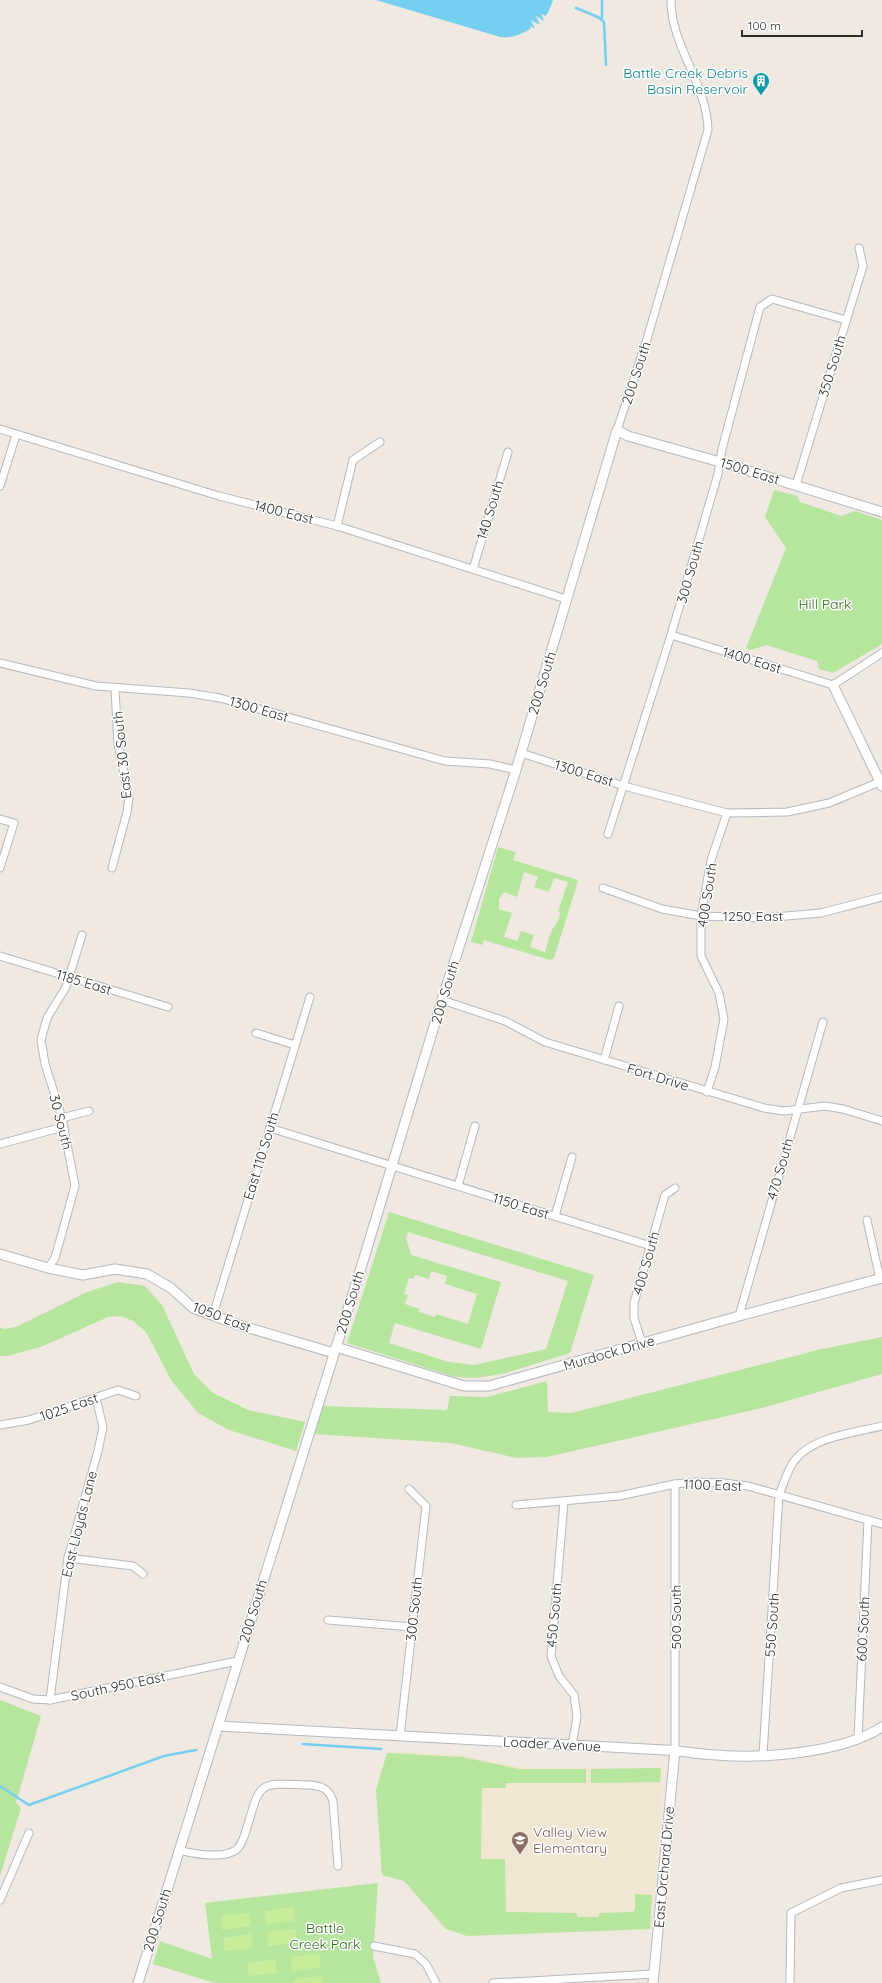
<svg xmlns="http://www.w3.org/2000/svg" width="882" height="1983" font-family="Quicksand,sans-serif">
  <rect width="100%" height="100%" fill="#efe9e1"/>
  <polygon fill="#f0e6d1" points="390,1751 463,1755 519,1767 664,1768 652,1929 467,1936 379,1784"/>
  <g fill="#b6e59e" fill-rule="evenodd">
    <polygon points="774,490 797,496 800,502 841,516 855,511 882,520 882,644 833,673 819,669 817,661 766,645 751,650 746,648 786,548 765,517"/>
    <path d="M 498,847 L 516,852 L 513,860 L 575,879 L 578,881 L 554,958 L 550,960 L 484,940 L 482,945 L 471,942 ZM 524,872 L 538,877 L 534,887 L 549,892 L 554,878 L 568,882 L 558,911 L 560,912 C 559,921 558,920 554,927 C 549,933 548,944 545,952 L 530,947 L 534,935 L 521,931 L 517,941 L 504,937 L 512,913 L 499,909 L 499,899 L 504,892 L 517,897 Z"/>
    <path d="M 389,1212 L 594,1275 L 570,1353 L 502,1374 L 475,1378 L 455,1377 L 347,1343 ZM 408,1232 L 568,1281 L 546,1349 L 474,1365 L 449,1362 L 389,1343 L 395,1323 L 481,1349 L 501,1282 L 411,1255 L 406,1238 ZM 431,1271 L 447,1276 L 445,1284 L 477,1294 L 468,1324 L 436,1314 L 435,1317 L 419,1312 L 420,1309 L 405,1304 L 408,1295 L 404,1294 L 409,1278 L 413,1279 L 415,1275 L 429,1279 Z"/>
    <polygon points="118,1282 145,1286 162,1305 194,1374 213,1393 248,1410 305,1422 296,1451 229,1430 198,1413 171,1380 146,1332 133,1321 121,1316 108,1317 41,1347 6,1356 0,1356 0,1327 4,1329 16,1327 87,1292"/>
    <polygon points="882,1337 882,1374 762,1408 547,1457 516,1458 451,1443 314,1434 323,1406 447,1410 450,1396 487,1397 547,1381 548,1412 571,1413 822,1349"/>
    <polygon points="0,1700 41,1716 16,1803 21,1808 0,1876"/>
    <polygon points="387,1753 462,1757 520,1769 586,1769 586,1783 506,1783 506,1788 482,1788 481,1859 505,1859 506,1912 577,1913 577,1917 599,1917 599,1913 633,1912 635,1909 635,1894 652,1895 650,1929 467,1936 446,1929 404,1881 382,1875 376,1790"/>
    <polygon points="661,1768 660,1782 591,1783 591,1769"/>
    <polygon points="378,1883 373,1957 381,1983 215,1983 153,1964 160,1941 212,1959 205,1903"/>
  </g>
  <g fill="#c9ec9a">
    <polygon points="293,1907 294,1921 266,1924 264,1911"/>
    <polygon points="249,1913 251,1926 222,1930 221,1916"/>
    <polygon points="295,1929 297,1943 268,1946 267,1932"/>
    <polygon points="252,1934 253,1948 225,1951 223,1938"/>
    <polygon points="319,1954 321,1967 292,1971 291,1957"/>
    <polygon points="276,1959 277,1973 249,1976 247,1963"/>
    <polygon points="322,1976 323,1983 294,1983 294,1979"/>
  </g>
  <path fill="#75cff0" d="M 376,0 L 553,0 L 548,13 L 545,16 L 541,13 L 544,21 L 536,16 L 540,25 L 531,20 L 535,29 L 529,25 L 531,28 C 521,35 513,38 500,37 Z"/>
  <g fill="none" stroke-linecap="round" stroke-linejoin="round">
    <g stroke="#75cff0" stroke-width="2.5">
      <polyline points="602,0 602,19"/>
      <polyline points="576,8 598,17 604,22 606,65"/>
      <polyline points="303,1744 381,1749"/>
      <polyline points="0,1786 29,1805 164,1756 196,1750"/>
    </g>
    <defs>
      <g id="minor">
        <polyline points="0,429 219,496 337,526 566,599"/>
        <path d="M 617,430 L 647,339 L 708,130 C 707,83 671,47 671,0"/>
        <polyline points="796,485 863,266 859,248"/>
        <polyline points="0,486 16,435"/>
        <polyline points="337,526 353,460 380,442"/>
        <polyline points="473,569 508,452"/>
        <polyline points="671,635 833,685 882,653"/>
        <polyline points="0,663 96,686 189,693 220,698 445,761 490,764 516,770"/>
        <polyline points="521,753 624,786 727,813 787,812 829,803 882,781"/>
        <polyline points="0,819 14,823 0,868"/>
        <polyline points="608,834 671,635 718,474 722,449 760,307 772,299 846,320"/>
        <polyline points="112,868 127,812 129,798 118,744 115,689"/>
        <polyline points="603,888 662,909 701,916 763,918 821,913 882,897"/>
        <polyline points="0,956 168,1007"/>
        <polyline points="442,1000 505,1021 545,1042 764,1108 784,1111 825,1106 843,1109 882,1121"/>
        <polyline points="256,1033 295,1045"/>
        <polyline points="604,1060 619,1006"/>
        <polyline points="707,1092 715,1067 724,1019 719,993 701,956 701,916 711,860 727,813"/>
        <polyline points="62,1118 89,1111"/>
        <polyline points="270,1128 651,1246"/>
        <polyline points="0,1144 63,1127"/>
        <polyline points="458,1186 475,1126"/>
        <polyline points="555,1216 572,1157"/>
        <polyline points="867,1220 880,1279"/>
        <polyline points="48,1268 55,1258 75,1186 62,1118 45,1064 41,1040 47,1018 66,987 82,935"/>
        <polyline points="213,1315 310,997"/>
        <polyline points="739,1316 823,1022"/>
        <polyline points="642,1343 634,1318 634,1303 665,1195 675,1188"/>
        <polyline points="0,1425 29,1420 118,1390 136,1396"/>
        <polyline points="564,1502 551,1656 559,1676 574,1695 577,1717 572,1745"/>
        <polyline points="516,1505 619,1496 675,1484 695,1482 724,1483 748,1486 882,1524"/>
        <polyline points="68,1558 133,1566 143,1574"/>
        <polyline points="328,1620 412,1627"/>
        <polyline points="0,1687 33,1699 50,1700 237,1661"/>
        <polyline points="50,1700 68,1558 98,1451 103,1427 96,1398"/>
        <polyline points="400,1736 426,1506 409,1489"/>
        <polyline points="858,1738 868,1520"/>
        <polyline points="675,1750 675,1484"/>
        <path d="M 763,1755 L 779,1495 C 783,1485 786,1475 791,1466 C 807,1437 853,1433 882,1426"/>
        <path d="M 179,1850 C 192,1854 223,1859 236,1850 C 242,1845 243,1839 246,1831 C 261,1780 257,1783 310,1785 C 322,1786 329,1789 333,1801 L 338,1866"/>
        <polyline points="0,1900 29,1833"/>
        <polyline points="374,1946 415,1954 426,1964 436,1983"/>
        <polyline points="493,1983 654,1974"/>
        <polyline points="790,1983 791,1913 841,1888 882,1880"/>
      </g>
      <g id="tertiary">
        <polyline points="833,685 882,786"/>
        <polyline points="0,1254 48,1268 83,1275 115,1269 147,1274 171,1288 193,1308 239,1325 334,1353"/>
        <polyline points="336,1347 464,1386 489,1386 739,1316 882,1278"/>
        <path d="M 218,1726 L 665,1750 C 682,1751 699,1754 717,1755 C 763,1759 842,1753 882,1727"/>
        <polyline points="138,1983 364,1258 442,1000 516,770 617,430 628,436 720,462 882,512"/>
        <polyline points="653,1983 675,1750"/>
      </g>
    </defs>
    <use href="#minor" stroke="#b4b7c1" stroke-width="9"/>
    <use href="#tertiary" stroke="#b4b7c1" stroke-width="11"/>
    <use href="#minor" stroke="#fff" stroke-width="7"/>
    <use href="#tertiary" stroke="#fff" stroke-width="9"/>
  </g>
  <defs>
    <symbol id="building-pin" viewBox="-11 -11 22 30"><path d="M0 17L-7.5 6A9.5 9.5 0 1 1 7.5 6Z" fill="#0f9aa8" stroke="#fff"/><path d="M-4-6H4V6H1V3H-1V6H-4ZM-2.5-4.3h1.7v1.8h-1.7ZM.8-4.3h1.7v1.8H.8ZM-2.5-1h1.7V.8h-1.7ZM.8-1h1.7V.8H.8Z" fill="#fff"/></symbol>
    <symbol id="school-pin" viewBox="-11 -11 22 30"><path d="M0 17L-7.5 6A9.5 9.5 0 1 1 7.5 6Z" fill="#8d6e63" stroke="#fff"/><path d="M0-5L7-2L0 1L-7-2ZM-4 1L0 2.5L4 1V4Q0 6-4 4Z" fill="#fff"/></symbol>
  </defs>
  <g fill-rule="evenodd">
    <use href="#building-pin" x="751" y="71" width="20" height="27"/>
    <use href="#school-pin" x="510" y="1830" width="20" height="27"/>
  </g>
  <g text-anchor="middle" stroke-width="3" stroke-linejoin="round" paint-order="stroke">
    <g font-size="14" fill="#0d838f" stroke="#fff" text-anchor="end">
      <text x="748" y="78">Battle Creek Debris<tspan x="748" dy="16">Basin Reservoir</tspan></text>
    </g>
    <g font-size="14" fill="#2e2e2e" stroke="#fff">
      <text transform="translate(832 366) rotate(-73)" y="5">350 South</text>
      <text transform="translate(636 373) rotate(-72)" y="5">200 South</text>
      <text transform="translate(750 471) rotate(17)" y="5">1500 East</text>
      <text transform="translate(490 510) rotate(-73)" y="5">140 South</text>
      <text transform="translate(284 512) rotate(14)" y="5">1400 East</text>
      <text transform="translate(690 572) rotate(-74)" y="5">300 South</text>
      <text transform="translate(752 660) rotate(17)" y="5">1400 East</text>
      <text transform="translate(542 683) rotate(-73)" y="5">200 South</text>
      <text transform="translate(259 709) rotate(16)" y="5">1300 East</text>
      <text transform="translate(122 755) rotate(-96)" y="5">East 30 South</text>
      <text transform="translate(584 773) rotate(17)" y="5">1300 East</text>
      <text transform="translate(707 895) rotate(-81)" y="5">400 South</text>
      <text x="753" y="921">1250 East</text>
      <text transform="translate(84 982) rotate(17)" y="5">1185 East</text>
      <text transform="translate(445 992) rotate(-73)" y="5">200 South</text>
      <text transform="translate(658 1077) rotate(17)" y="5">Fort Drive</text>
      <text transform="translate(61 1122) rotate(76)" y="5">30 South</text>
      <text transform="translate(261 1156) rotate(-73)" y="5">East 110 South</text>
      <text transform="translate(780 1169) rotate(-74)" y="5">470 South</text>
      <text transform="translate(521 1206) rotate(17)" y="5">1150 East</text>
      <text transform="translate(646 1263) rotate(-74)" y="5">400 South</text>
      <text transform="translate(350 1302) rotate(-73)" y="5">200 South</text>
      <text transform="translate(222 1317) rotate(21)" y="5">1050 East</text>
      <text transform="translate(609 1353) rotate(-16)" y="5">Murdock Drive</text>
      <text transform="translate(69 1407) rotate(-19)" y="5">1025 East</text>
      <text transform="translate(713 1485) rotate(2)" y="5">1100 East</text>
      <text transform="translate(79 1524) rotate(-76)" y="5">East Lloyds Lane</text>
      <text transform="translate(414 1609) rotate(-84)" y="5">300 South</text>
      <text transform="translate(253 1611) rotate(-73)" y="5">200 South</text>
      <text transform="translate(554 1615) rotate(-85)" y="5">450 South</text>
      <text transform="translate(676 1617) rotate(-90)" y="5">500 South</text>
      <text transform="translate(772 1625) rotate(-86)" y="5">550 South</text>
      <text transform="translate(863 1629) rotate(-87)" y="5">600 South</text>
      <text transform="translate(118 1686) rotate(-12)" y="5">South 950 East</text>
      <text transform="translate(552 1744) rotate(3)" y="5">Loader Avenue</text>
      <text transform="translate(664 1867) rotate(-85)" y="5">East Orchard Drive</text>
      <text transform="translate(157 1920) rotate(-73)" y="5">200 South</text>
    </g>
    <g font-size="14" fill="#2c6e1b" stroke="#fff">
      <text x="825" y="609">Hill Park</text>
      <text x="325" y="1933">Battle<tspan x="325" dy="16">Creek Park</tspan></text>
    </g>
    <g font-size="14" fill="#785e54" stroke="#fff" text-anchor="start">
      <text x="533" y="1837">Valley View<tspan x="533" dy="16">Elementary</tspan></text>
    </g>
  </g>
  <path d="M742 30v6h120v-6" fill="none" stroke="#2e2e2e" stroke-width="2"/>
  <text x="748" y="30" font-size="12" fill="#2e2e2e" stroke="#ffffff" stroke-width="3" paint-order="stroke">100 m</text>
</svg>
